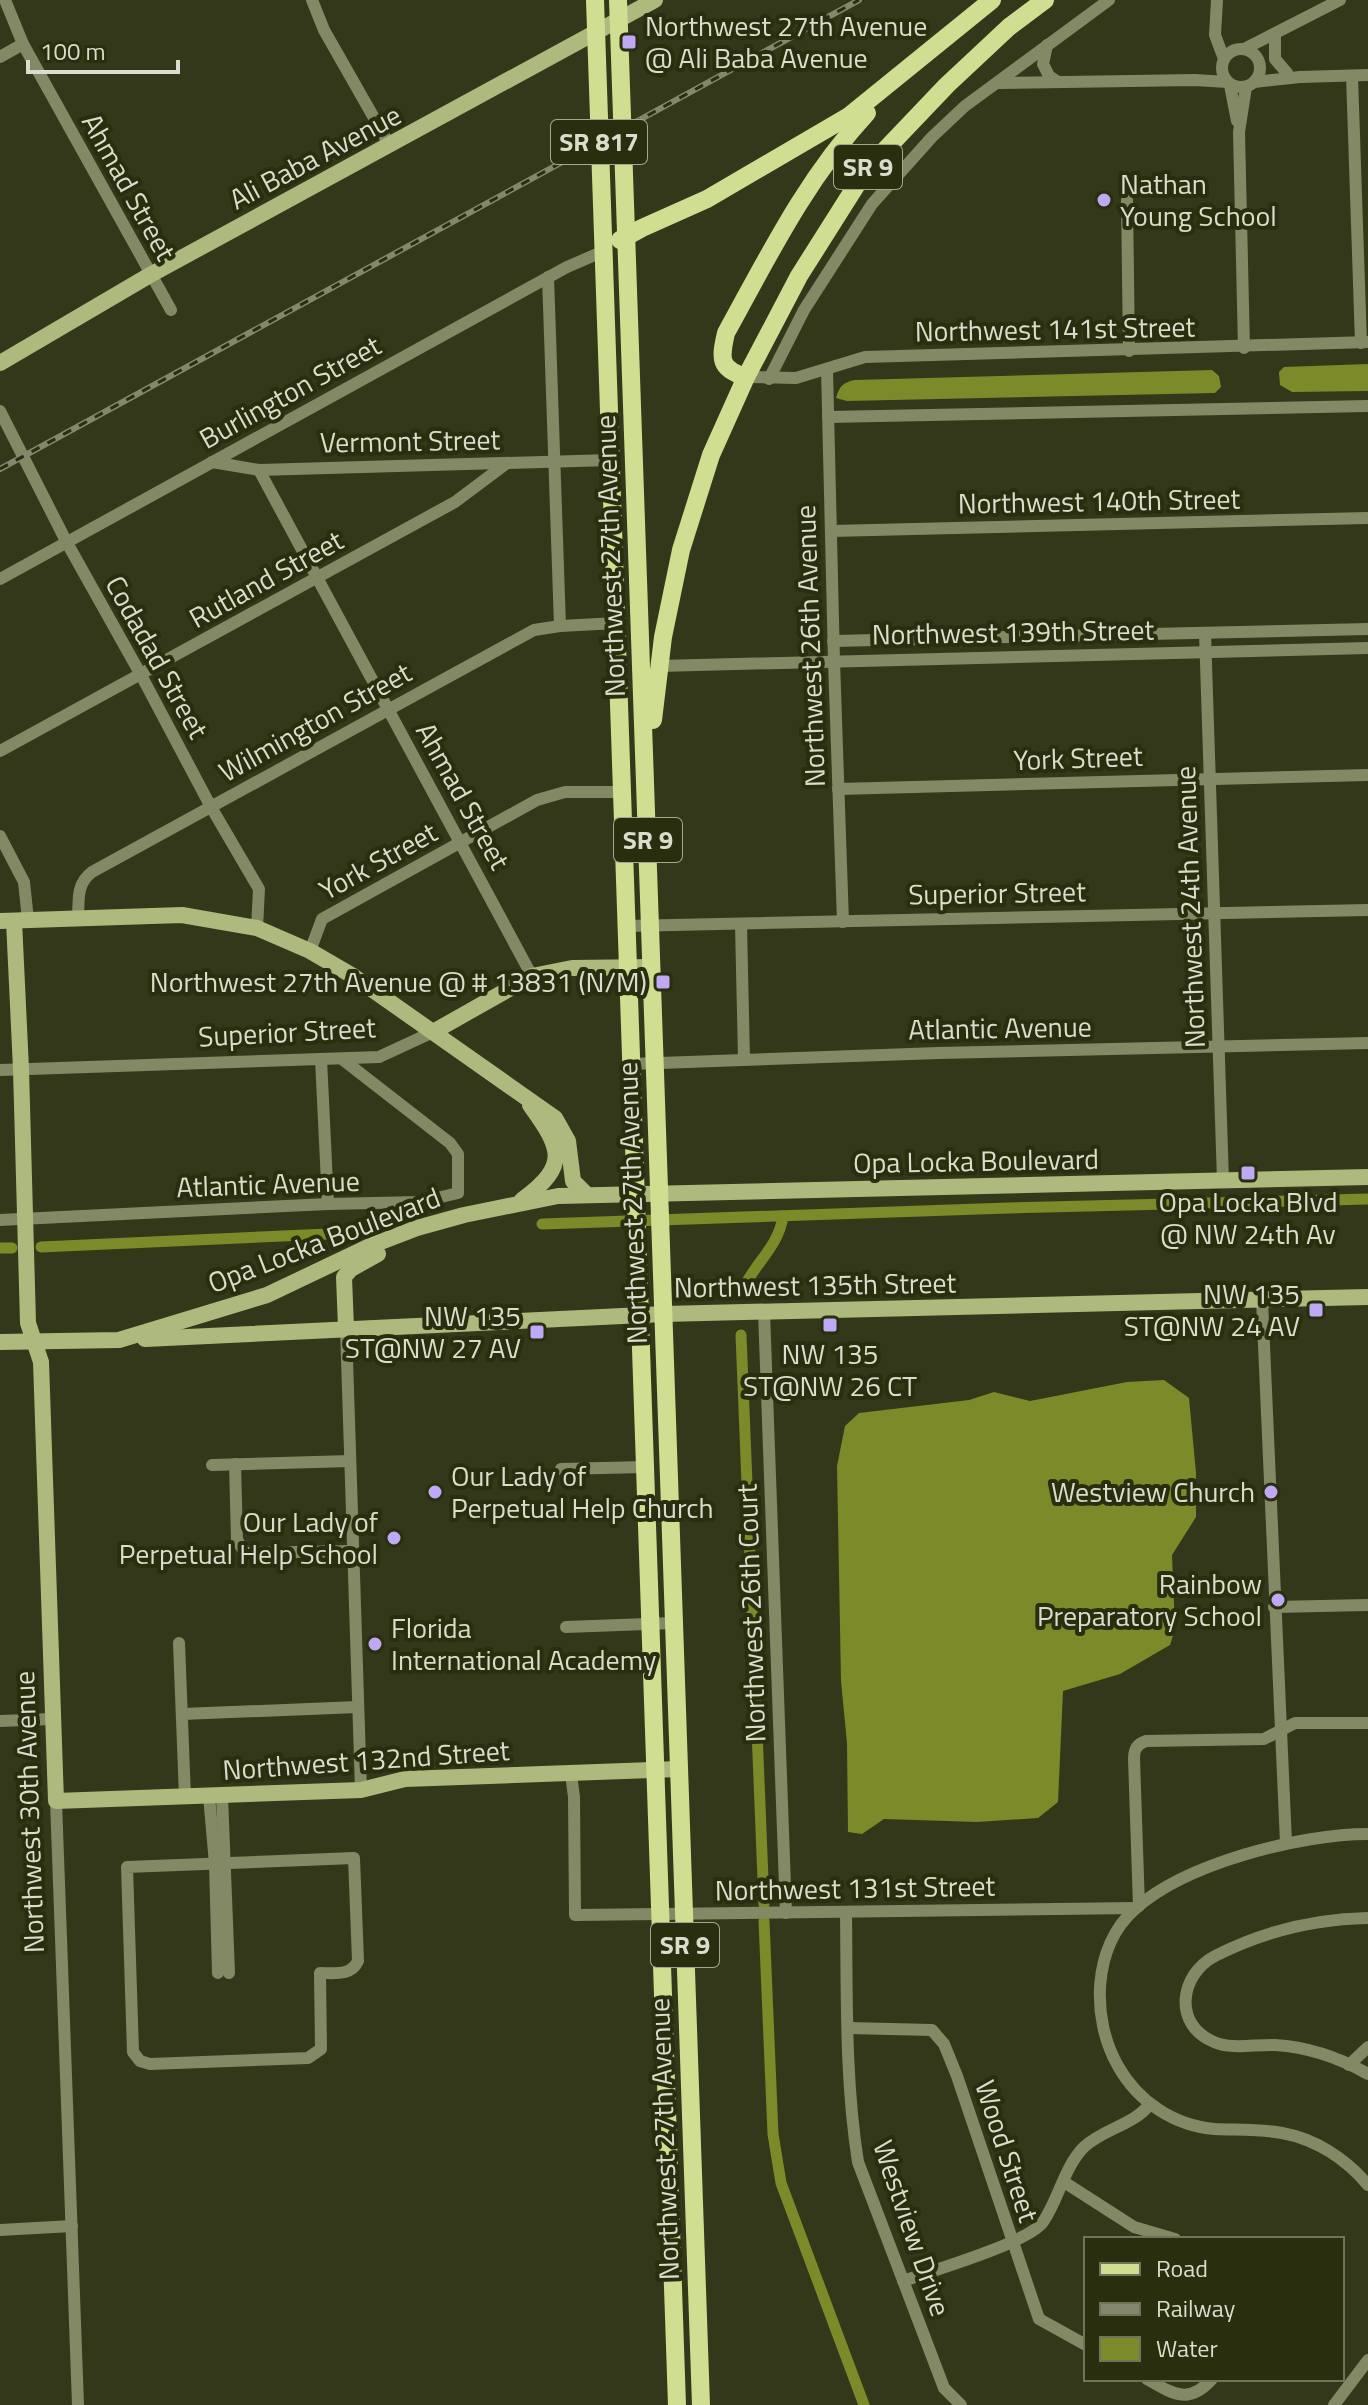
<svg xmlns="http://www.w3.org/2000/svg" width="1368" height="2405" font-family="'Titillium Web',sans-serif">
  <rect width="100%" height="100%" fill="#323819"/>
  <g fill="#7c8a2a">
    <polygon points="1368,364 1368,391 1292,392 1280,385 1279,372 1284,367"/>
    <path d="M 1212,370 L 1219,376 L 1221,387 L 1215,393 L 847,401 L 836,398 C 839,386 844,382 855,380 Z"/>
    <polygon points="1164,1380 1189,1398 1196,1473 1196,1517 1172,1555 1175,1629 1170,1645 1120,1674 1063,1691 1058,1802 1038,1818 977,1822 884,1819 862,1834 848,1832 847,1743 841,1681 837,1466 845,1426 859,1413 969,1400 994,1392 1030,1401 1127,1382"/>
  </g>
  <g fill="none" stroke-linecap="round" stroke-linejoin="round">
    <g stroke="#7c8a2a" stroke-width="11">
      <polyline points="542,1224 1008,1208 1368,1199"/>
      <polyline points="41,1247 328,1234"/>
      <polyline points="0,1248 12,1248"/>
      <path d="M 743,1289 C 755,1263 779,1246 783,1216"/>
      <polyline points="741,1335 764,1904"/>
      <polyline points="764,1921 773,2134 781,2183 864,2405"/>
    </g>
    <g stroke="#828964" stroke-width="12">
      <polyline points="5,0 23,44 171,310"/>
      <polyline points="312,0 324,30 390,146"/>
      <polyline points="1217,0 1215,35 1224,59"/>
      <polyline points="1275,35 1275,59 1287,73"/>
      <polyline points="1047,45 1043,64 1049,76 1058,82"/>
      <circle cx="1241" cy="68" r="19"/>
      <polyline points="1244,49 1340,0"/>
      <polyline points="0,57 23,44"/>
      <polyline points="1352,76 1361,343"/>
      <polyline points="1254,82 1300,77 1368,75"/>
      <polyline points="998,83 1195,80 1227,82"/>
      <polyline points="1230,85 1237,121"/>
      <polyline points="1127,200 1129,351"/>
      <polyline points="548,277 560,626"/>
      <polyline points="1244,348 1239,132 1246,87"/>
      <polyline points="827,369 834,661 843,922"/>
      <polyline points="746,377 796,378 865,357 1368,342"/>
      <polyline points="769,379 804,310 872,204 932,137 965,106 1109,0"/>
      <polyline points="0,411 66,541 141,675 211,807 259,889 257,928"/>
      <polyline points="828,417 1368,406"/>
      <polyline points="212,462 259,470 611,460"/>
      <polyline points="259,470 532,976"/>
      <polyline points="831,531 1368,518"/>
      <polyline points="0,579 567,267 604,251"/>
      <polyline points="1205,633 1223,1181"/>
      <polyline points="833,641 1368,629"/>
      <polyline points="659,666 1368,648"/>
      <polyline points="0,751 455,502 507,463"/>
      <polyline points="838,789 1368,775"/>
      <polyline points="0,836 24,882 28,920"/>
      <path d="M 78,919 C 79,900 76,884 92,872 L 534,630 L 560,626 L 617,623"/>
      <polyline points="741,925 744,1059"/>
      <polyline points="627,926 1368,910"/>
      <polyline points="310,951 322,919 537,800 565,792 622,792"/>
      <polyline points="321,1059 328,1204"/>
      <polyline points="632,1064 938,1053 1368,1043"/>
      <polyline points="0,1070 379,1057 433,1032"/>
      <polyline points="0,1220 328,1204 420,1202 458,1193 458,1154 450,1143 342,1059"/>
      <polyline points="1262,1300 1286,1843"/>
      <polyline points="764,1312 786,1913"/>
      <polyline points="346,1328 361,1790"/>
      <polyline points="235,1464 237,1540 245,1553 353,1551"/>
      <polyline points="212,1465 350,1461"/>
      <polyline points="561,1469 645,1467"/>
      <polyline points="1274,1607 1368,1605"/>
      <polyline points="566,1627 674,1623"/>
      <polyline points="179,1643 185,1797"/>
      <polyline points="182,1714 358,1707"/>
      <polyline points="0,1721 52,1719"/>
      <polyline points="571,1774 574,1797 575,1915 1136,1908"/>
      <polyline points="209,1796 215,1864 218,1973"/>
      <polyline points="222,1796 229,1973"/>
      <polyline points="56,1801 78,2405"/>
      <path d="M 1368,1834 C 1301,1834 1186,1863 1135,1909 C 1092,1947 1091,2019 1118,2066 C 1138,2102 1175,2126 1215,2129 C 1238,2130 1260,2129 1282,2133 C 1316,2139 1346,2159 1368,2185"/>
      <path d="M 354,1858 L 358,1961 C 351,1976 335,1973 320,1973 L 321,2049 L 308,2058 L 150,2064 L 140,2061 L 133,2052 L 127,1867 Z"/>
      <path d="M 1139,1906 L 1134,1759 C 1134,1749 1137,1744 1146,1741 L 1264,1739 L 1295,1723 L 1368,1723"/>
      <path d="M 846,1913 C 847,1996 845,2080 858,2162 L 944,2388 L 961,2405"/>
      <path d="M 1368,1918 C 1315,1919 1262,1932 1215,1956 C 1179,1975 1173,2025 1214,2042 C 1232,2050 1256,2044 1275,2045 C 1307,2047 1340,2058 1368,2074"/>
      <polyline points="848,2028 932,2030 944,2044 957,2076 1039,2319 1086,2345"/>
      <polyline points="1349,2065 1368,2047"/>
      <polyline points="1064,2182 1134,2227 1175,2239"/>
      <polyline points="0,2230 72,2226"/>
      <path d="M 903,2281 C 931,2271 1028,2243 1043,2222 C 1059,2199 1064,2167 1084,2147 C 1103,2129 1134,2125 1150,2104"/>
      <path d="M 1147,2379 C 1173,2394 1189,2405 1212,2379"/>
      <polyline points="1334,2405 1368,2360"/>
    </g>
    <g stroke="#adb97d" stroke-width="16">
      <polyline points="0,363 150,275 655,0"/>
      <polyline points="0,921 182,915 257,928 310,951 353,976 555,1118 568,1141 573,1181 586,1194"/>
      <polyline points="14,921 21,1069 28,1323 41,1362 56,1801 361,1790 405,1779 679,1769"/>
      <polyline points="433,1032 532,976 572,968 652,967"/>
      <path d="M 522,1200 C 570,1165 561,1148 530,1105"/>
      <polyline points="346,1328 344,1277 351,1269 378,1254"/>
      <polyline points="145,1339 664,1314 1368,1297"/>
      <polyline points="0,1342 119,1340 267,1295 370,1246 417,1228 464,1215 558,1196 1368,1177"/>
    </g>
    <g stroke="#cfde90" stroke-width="18">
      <polyline points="595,0 677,2405"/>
      <polyline points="618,0 701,2405"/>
      <polyline points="620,240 642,228 707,199 849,116 992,0"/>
      <path d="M 746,377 C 719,369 720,359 726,333 C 769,255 806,179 867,113"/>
      <polyline points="653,720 663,637 681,550 711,455 746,377 799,276 866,170 947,85 1009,27 1045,0"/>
    </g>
    <defs>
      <polyline id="rail" points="0,469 859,0"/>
    </defs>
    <use href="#rail" stroke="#82876e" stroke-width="6"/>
    <use href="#rail" stroke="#292e0f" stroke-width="3" stroke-dasharray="9" stroke-linecap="butt"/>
  </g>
  <g fill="#bfa9f4" stroke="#292e0f" stroke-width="3">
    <rect x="621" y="34" width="16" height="16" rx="4"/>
    <circle cx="1104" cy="200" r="8"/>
    <rect x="655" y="974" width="16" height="16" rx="4"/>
    <rect x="1240" y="1165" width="16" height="16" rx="4"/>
    <rect x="1308" y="1302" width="16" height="16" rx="4"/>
    <rect x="822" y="1317" width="16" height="16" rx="4"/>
    <rect x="529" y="1324" width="16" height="16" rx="4"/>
    <circle cx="435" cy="1492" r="8"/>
    <circle cx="1271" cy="1492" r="8"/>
    <circle cx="394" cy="1538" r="8"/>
    <circle cx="1278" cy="1600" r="8"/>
    <circle cx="375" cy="1644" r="8"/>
  </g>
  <g text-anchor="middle" stroke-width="8" stroke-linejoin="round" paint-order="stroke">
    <g fill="#292e0f" stroke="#a4a893" stroke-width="2">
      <rect x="551" y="120" width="96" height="44" rx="6"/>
      <rect x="834" y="145" width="68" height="44" rx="6"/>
      <rect x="614" y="818" width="68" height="44" rx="6"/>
      <rect x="651" y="1923" width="68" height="44" rx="6"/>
    </g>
    <g font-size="26" font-weight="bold" fill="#d9ddcb">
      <text x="599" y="151">SR 817</text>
      <text x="868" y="176">SR 9</text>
      <text x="648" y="849">SR 9</text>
      <text x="685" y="1954">SR 9</text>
    </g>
    <g font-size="28" fill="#d9ddcb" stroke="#292e0f" text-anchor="end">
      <text x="645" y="36" text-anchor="start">Northwest 27th Avenue<tspan x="645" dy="32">@ Ali Baba Avenue</tspan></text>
      <text x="1120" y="194" text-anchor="start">Nathan<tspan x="1120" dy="32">Young School</tspan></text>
      <text x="647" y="992">Northwest 27th Avenue @ # 13831 (N/M)</text>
      <text x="1248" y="1212" text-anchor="middle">Opa Locka Blvd<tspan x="1248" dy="32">@ NW 24th Av</tspan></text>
      <text x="1300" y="1304">NW 135<tspan x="1300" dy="32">ST@NW 24 AV</tspan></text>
      <text x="521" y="1326">NW 135<tspan x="521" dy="32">ST@NW 27 AV</tspan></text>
      <text x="830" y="1364" text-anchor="middle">NW 135<tspan x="830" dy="32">ST@NW 26 CT</tspan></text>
      <text x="451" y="1486" text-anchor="start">Our Lady of<tspan x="451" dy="32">Perpetual Help Church</tspan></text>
      <text x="1255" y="1502">Westview Church</text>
      <text x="378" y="1532">Our Lady of<tspan x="378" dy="32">Perpetual Help School</tspan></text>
      <text x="1262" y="1594">Rainbow<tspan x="1262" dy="32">Preparatory School</tspan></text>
      <text x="391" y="1638" text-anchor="start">Florida<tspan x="391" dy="32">International Academy</tspan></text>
    </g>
    <g font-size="28" fill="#d9ddcb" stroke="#292e0f">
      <text transform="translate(315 157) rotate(-28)" y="10">Ali Baba Avenue</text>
      <text transform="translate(129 187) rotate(61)" y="10">Ahmad Street</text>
      <text transform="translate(1055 329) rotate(-1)" y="10">Northwest 141st Street</text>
      <text transform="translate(290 392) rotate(-29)" y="10">Burlington Street</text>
      <text transform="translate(410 441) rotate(-1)" y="10">Vermont Street</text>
      <text transform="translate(1099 501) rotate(-1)" y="10">Northwest 140th Street</text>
      <text transform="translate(610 556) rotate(-92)" y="10">Northwest 27th Avenue</text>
      <text transform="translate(266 579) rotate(-29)" y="10">Rutland Street</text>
      <text transform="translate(1013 632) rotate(-1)" y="10">Northwest 139th Street</text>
      <text transform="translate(810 646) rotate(-92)" y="10">Northwest 26th Avenue</text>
      <text transform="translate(157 657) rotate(61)" y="10">Codadad Street</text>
      <text transform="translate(315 722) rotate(-29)" y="10">Wilmington Street</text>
      <text transform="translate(1078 758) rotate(-2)" y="10">York Street</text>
      <text transform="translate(463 796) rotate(61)" y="10">Ahmad Street</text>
      <text transform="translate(378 861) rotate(-29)" y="10">York Street</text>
      <text transform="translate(997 893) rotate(-1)" y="10">Superior Street</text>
      <text transform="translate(1190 907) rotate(-92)" y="10">Northwest 24th Avenue</text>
      <text transform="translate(1000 1028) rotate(-1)" y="10">Atlantic Avenue</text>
      <text transform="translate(287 1032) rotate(-3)" y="10">Superior Street</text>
      <text transform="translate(976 1161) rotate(-1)" y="10">Opa Locka Boulevard</text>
      <text transform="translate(268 1184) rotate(-2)" y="10">Atlantic Avenue</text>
      <text transform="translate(632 1203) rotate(-92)" y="10">Northwest 27th Avenue</text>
      <text transform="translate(324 1240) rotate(-21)" y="10">Opa Locka Boulevard</text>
      <text transform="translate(815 1285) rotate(-1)" y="10">Northwest 135th Street</text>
      <text transform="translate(751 1613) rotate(-92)" y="10">Northwest 26th Court</text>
      <text transform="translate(366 1760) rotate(-4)" y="10">Northwest 132nd Street</text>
      <text transform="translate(29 1812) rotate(-92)" y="10">Northwest 30th Avenue</text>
      <text transform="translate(855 1888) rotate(-1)" y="10">Northwest 131st Street</text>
      <text transform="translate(664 2139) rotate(-92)" y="10">Northwest 27th Avenue</text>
      <text transform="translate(1007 2151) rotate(72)" y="10">Wood Street</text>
      <text transform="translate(912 2228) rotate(71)" y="10">Westview Drive</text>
    </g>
  </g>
  <rect x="1084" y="2237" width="260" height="144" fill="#292e0f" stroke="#6f745a" stroke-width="2"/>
  <rect x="1100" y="2263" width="40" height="12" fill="#cfde90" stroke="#6f745a" stroke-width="2"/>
  <text x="1156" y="2277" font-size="24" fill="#d9ddcb">Road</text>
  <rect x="1100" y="2303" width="40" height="12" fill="#82876e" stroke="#6f745a" stroke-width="2"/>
  <text x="1156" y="2317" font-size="24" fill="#d9ddcb">Railway</text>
  <rect x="1100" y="2337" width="40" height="24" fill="#7c8a2a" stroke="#6f745a" stroke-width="2"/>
  <text x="1156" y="2357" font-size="24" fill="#d9ddcb">Water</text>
  <path d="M28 60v12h150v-12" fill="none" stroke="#d9ddcb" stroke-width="4"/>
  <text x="40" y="60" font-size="24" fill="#d9ddcb" stroke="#292e0f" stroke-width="6" paint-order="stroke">100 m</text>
</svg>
